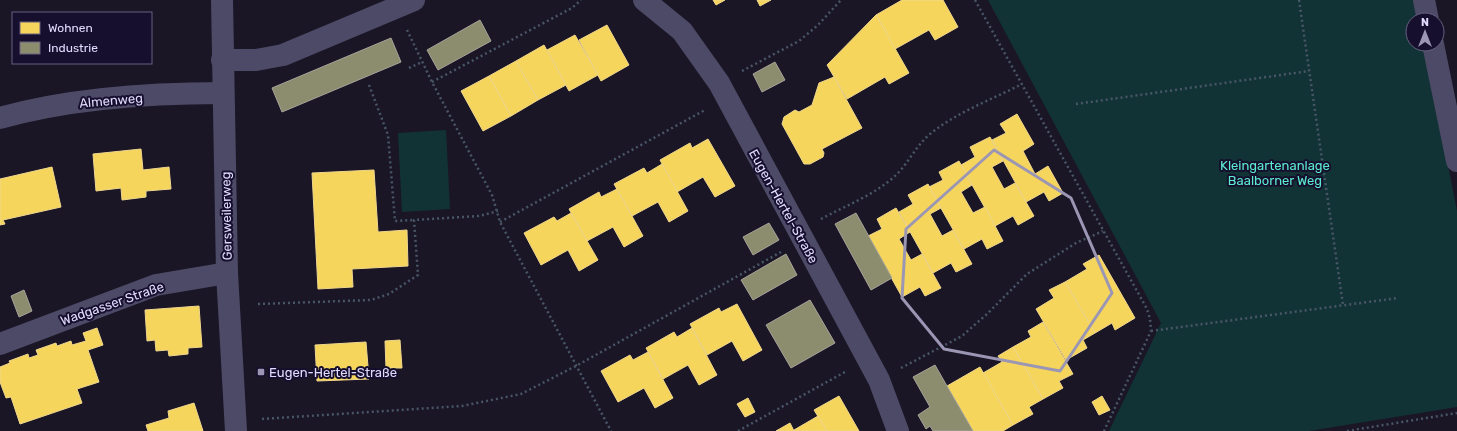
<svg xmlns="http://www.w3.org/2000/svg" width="1457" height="431" font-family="Rubik,sans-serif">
  <rect width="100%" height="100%" fill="#1a1626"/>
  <g fill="#123336">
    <polygon points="988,0 1415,0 1419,20 1413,20 1413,44 1424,44 1457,211 1457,407 1309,431 1109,431 1161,323"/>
    <polygon points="446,130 450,209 402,212 398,133"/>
  </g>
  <g fill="#f6d55c" stroke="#f0d78d">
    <polygon points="713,0 725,0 716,5"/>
    <polygon points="757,0 771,0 760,6"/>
    <polygon points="902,0 943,0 958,27 935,40 929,30 895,49 876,15"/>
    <polygon points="876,15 909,73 889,84 885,77 847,99 827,65"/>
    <polygon points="607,25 629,65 601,81 579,40"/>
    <polygon points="575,35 598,75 569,91 547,50"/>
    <polygon points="544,45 566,85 538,100 516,61"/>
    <polygon points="516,61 538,100 511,116 489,76"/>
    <polygon points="489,76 511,116 483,131 461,91"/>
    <polygon points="834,77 862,128 822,149 824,153 823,157 810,164 804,164 782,124 784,117 795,110 799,112 812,105 819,83"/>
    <polygon points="1017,114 1034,144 1023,151 1035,174 1048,166 1063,193 1049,201 1044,192 1026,202 992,140 1006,133 1000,124"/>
    <polygon points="990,137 1003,161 992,167 1004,189 1015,183 1034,216 1018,225 1013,216 995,226 961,165 975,157 970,147"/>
    <polygon points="708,139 735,186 715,197 703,177 677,192 660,160 690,143 692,148"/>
    <polygon points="141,149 143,170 169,167 171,189 146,191 146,197 122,200 121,188 96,191 93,154"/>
    <polygon points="959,161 972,185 961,192 973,213 985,207 1003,241 987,249 982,239 964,249 929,187 943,180 939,172"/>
    <polygon points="662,164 688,211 669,222 658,202 632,216 614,184 644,168 647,173"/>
    <polygon points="52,167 61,207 3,220 5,224 0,225 0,179"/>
    <polygon points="374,170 378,232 407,230 408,266 352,269 353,287 318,289 312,173"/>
    <polygon points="928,184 941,208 930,214 942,236 953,230 972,264 956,272 951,263 933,273 899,212 913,204 908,195"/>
    <polygon points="617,189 643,236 624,247 613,227 587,241 569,209 599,192 601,197"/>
    <polygon points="896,208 910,232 899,239 911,260 922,254 941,288 925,296 920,287 902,297 868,236 882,229 877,219"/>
    <polygon points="571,213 598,260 579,271 568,250 541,265 524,233 554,217 557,221"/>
    <polygon points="1099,255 1135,318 1115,330 1112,323 1095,333 1065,282 1087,269 1083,264"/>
    <polygon points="1065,282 1095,333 1083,340 1087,348 1066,360 1036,309 1054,298 1049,290"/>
    <polygon points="737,304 762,350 743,361 732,341 707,355 690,324 719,308 721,312"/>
    <polygon points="199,306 202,347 188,348 188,354 169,356 168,350 156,351 155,340 147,341 145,310"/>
    <polygon points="1043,322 1073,374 1059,381 1063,388 1043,399 1013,347 1031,337 1028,331"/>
    <polygon points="97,328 103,345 88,350 99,382 77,389 82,403 20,424 11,397 6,398 0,382 0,367 10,363 9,361 28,354 29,358 38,355 36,350 56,343 57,346 71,341 72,345 86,341 83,333"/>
    <polygon points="692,328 717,375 699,385 688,365 663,379 646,348 674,332 677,337"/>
    <polygon points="400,340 402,368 386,368 385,341"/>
    <polygon points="366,342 369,379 317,381 315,345"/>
    <polygon points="1013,347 1043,399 1029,407 1033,414 1013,425 983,373 1002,362 998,356"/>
    <polygon points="648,352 673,398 655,408 644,388 618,402 601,371 630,355 633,360"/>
    <polygon points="980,367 1013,425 1003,431 973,431 947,386"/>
    <polygon points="839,396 859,431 827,431 814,410"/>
    <polygon points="1102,396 1110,410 1099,415 1092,402"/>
    <polygon points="748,398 755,412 745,417 737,404"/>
    <polygon points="194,403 203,431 148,431 146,425 169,418 168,411"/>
    <polygon points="818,416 827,431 794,431 794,430"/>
    <polygon points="790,423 794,431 776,431"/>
  </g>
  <g fill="#8c8c6e" stroke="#a6a49a">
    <polygon points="480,20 491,41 438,70 427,50"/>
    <polygon points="391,38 401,62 282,112 272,88"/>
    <polygon points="775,62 785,80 762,92 753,74"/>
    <polygon points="856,213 892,278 871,290 835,224"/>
    <polygon points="769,223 779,240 753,255 743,237"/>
    <polygon points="786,254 797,275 753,300 741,280"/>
    <polygon points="24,290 32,311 19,317 11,296"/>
    <polygon points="810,300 835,343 791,368 766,325"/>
    <polygon points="935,365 947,386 973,431 933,431 930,426 926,429 918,415 930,407 913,377"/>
  </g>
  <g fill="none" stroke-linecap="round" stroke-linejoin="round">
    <g stroke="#485667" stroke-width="2.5" stroke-dasharray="2 3" stroke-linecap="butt">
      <polyline points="975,0 1147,309 1150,319 1151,331 1104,431"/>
      <polyline points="1299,0 1343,305"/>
      <polyline points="407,30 432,82 492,195 500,222 611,431"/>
      <polyline points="409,68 422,62"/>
      <polyline points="742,71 799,41 818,25 841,0"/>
      <polyline points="432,82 572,8 581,0"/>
      <polyline points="369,85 388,135 395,221 414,220"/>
      <polyline points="1076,104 1309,71"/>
      <path d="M 821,219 C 847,205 879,193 899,172 C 910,160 916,146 930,134 C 957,112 991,100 1022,84"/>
      <polyline points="500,222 705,110"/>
      <polyline points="258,304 371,300 389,294 418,275 414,220 479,216 498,211"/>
      <polyline points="1151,331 1398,298"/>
      <polyline points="901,368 962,336 987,314 1027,274 1076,243 1103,231"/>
      <polyline points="262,419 462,406 521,394 576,366 781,252"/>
      <polyline points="738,431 845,372"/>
      <polyline points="1347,431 1457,413"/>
    </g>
    <g stroke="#4d4a67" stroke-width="22">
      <polyline points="644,0 682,31 719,83 879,380 898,431"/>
      <polyline points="1424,0 1428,20"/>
      <polyline points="1433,44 1457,161"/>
      <polyline points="222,60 256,60 283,55 414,0"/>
      <path d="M 0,118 C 71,98 149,93 223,93"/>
      <polyline points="0,344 156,285 227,273"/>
    </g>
    <polyline stroke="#4d4a67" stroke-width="22" points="222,0 227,273 236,431"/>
  </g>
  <path fill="none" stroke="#9b96b3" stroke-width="3" stroke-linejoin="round" d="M 994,150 L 1071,198 L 1112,293 L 1060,371 L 944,349 L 902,298 L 906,229 Z"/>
  <rect fill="#9b96b3" stroke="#160f2d" stroke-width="1.5" x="257" y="368" width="8" height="8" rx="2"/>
  <g text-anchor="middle" stroke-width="4" stroke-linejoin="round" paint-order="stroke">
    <g font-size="13" fill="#e1dbff" stroke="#160f2d">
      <text transform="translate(111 100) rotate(-5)" y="5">Almenweg</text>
      <text transform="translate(784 206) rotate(61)" y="5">Eugen-Hertel-Straße</text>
      <text transform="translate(226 216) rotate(-91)" y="5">Gersweilerweg</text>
      <text transform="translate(112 303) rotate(-19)" y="5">Wadgasser Straße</text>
    </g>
    <g font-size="13" fill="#5bebcf" stroke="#160f2d">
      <text x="1275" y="170">Kleingartenanlage<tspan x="1275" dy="15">Baalborner Weg</tspan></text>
    </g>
    <g font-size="13" fill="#e1dbff" stroke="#160f2d" text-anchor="start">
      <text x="269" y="377">Eugen-Hertel-Straße</text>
    </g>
  </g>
  <rect x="12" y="12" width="140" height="52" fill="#160f2d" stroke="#676181"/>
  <rect x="20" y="22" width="20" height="12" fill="#f6d55c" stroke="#676181"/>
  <text x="48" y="32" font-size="12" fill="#e1dbff">Wohnen</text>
  <rect x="20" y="42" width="20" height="12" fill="#8c8c6e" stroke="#676181"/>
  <text x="48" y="52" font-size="12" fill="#e1dbff">Industrie</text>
  <g transform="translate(1425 32)"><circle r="19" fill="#160f2d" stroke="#676181"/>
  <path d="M0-3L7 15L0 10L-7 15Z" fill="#9b96b3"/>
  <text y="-6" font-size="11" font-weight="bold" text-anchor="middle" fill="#e1dbff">N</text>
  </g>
</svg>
